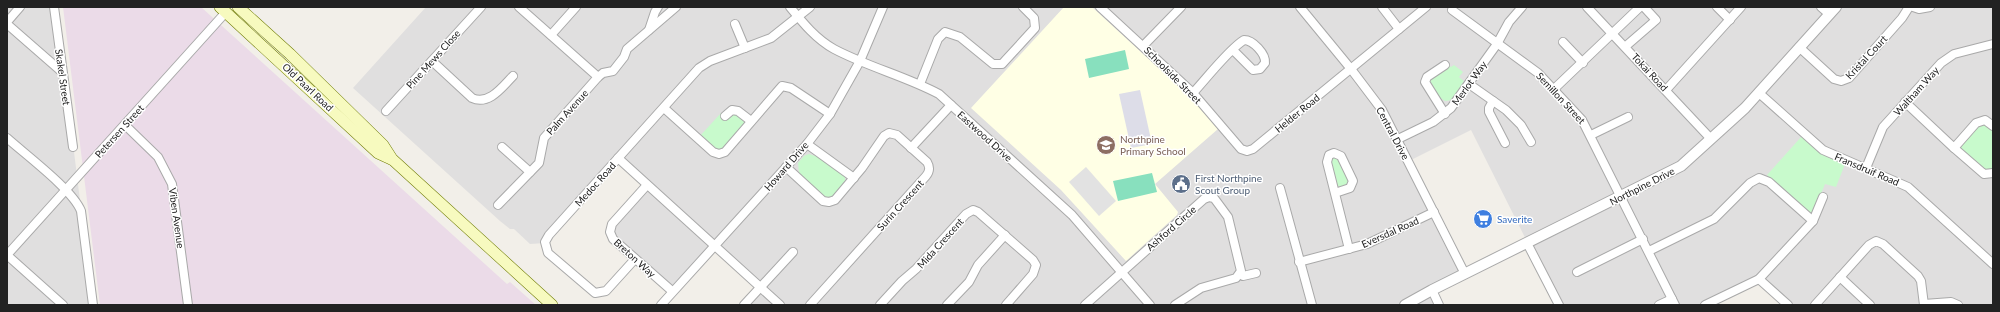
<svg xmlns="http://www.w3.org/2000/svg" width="2000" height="312" font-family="Lato,sans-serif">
  <rect width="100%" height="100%" fill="#f2efe9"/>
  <g fill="#e0dfdf">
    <polygon points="7,7 56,7 93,305 7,305"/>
    <polygon points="426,7 1993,7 1993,305 1788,305 1759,279 1706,305 1674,305 1672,300 1661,305 1559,305 1471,130 1409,161 1465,274 1433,291 1440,305 744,305 759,287 715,247 673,291 611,232 647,185 619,160 545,243 530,244 514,229 510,229 500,221 353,88"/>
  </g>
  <polygon fill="#ebdbe8" points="63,7 201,7 507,284 510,282 536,305 100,305"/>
  <polygon fill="#ffffe5" points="1064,7 1092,7 1189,96 1218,129 1155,184 1178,212 1177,215 1126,261 1061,190 971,108"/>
  <g fill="#c8facc">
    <polygon points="1454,65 1463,72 1459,77 1464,81 1452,100 1445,101 1439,97 1429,81 1450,66 1451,67"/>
    <polygon points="721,113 726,118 730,114 736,113 745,123 724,149 719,151 699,137"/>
    <polygon points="1980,124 1987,125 1993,130 1993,170 1985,171 1961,148 1962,145"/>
    <polygon points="1802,136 1823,155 1845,164 1836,187 1825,184 1814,211 1811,213 1807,212 1767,175"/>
    <polygon points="809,154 815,156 816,155 845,177 845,183 833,197 826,199 799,173 798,163 804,156"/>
    <polygon points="1337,156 1349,181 1347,186 1340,188 1335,182 1330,158"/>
  </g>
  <g fill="#88e0be">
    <polygon points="1125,50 1129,69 1089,78 1085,59"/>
    <polygon points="1152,173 1157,192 1118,201 1113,181"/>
  </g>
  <polygon fill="#e2e2e2" points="1086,167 1116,201 1099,216 1069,182"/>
  <polygon fill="#dddde8" points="1140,90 1152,144 1131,148 1119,94"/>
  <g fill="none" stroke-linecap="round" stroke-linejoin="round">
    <defs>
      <g id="minor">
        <polyline points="54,7 73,147"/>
        <polyline points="519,7 598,77"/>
        <path d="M 790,7 C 803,23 816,39 834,49 C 868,67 905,76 939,94 L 1072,215 L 1150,305"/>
        <polyline points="1100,7 1193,93 1241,149 1247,151 1253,149 1426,7"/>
        <polyline points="1300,7 1351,69 1382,110 1465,274"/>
        <polyline points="1382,7 1399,29"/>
        <polyline points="1587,7 1711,139"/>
        <polyline points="1717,7 1730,20"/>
        <polyline points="1821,7 1829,14"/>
        <polyline points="1913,7 1919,9 1930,7"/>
        <polyline points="1452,10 1538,73 1582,120 1675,305"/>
        <polyline points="7,22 20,7"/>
        <polyline points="7,24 62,72"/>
        <polyline points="735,24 745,48"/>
        <polyline points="649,30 655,12 658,7"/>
        <polyline points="551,35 576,7"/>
        <polyline points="1563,42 1583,63"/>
        <polyline points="1143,46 1181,7"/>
        <polyline points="1626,46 1656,20 1644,7"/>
        <polyline points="1799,47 1834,79 1841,81 1849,78 1902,18 1909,7"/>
        <path d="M 432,61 L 472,98 C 489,106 503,86 513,76"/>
        <polyline points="1445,65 1427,77 1425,82 1445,114"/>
        <polyline points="920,84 938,39 945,32 960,37 993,64 1002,64 1035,28 1034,18 1023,7"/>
        <polyline points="1469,84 1506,110 1521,125 1531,142"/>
        <polyline points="1554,89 1640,7"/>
        <polyline points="1666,90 1741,7"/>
        <path d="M 1193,93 C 1206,79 1229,49 1244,40 C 1253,40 1266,54 1265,63 L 1260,69 L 1253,70 L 1233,50"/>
        <polyline points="1759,93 1823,150 1908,187 1993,264"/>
        <polyline points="1493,101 1489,108 1489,112 1505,143"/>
        <polyline points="1905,102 1954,148 1976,123 1985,120 1993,126"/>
        <polyline points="664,108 713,152 719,154 725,152 782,86 791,88 830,114"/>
        <polyline points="386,111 481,7"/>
        <polyline points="725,116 732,110 738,111 751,121"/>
        <polyline points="125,125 158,157 172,184 188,305"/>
        <polyline points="1591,135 1628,117"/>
        <path d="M 7,138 C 26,155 73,190 81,211 L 93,305"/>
        <polyline points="1398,139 1433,122 1451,108 1497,44 1509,22 1522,7"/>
        <polyline points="807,144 854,178"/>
        <polyline points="502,147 530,172"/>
        <polyline points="911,148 951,105"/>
        <polyline points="1954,148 1984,174 1993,173"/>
        <polyline points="618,158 780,305"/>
        <path d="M 786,167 L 823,201 L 829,202 L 835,200 L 862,168 L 884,136 L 889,133 L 897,135 L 927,162 C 930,167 930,171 926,176 L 810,305"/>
        <polyline points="1866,168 1883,127 1941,63 1954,54 1993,44"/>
        <polyline points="647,185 612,224 610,232 613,239 672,291"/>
        <polyline points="1280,188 1312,305"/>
        <polyline points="1335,193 1350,188 1353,181 1341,156 1334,153 1329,155 1327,162 1349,249"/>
        <polyline points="498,205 539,163 544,138 598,77 603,73 613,71 624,57 627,49 676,7"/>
        <polyline points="1527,243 1559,305"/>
        <polyline points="1649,251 1714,219 1750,183 1759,178 1769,182 1813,221"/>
        <polyline points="7,255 226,12"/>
        <polyline points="7,255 63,305"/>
        <polyline points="635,259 606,291 595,293 548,253 545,242 549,235 699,68 710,61 771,38 810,7"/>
        <polyline points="1299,262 1367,244 1434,212"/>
        <polyline points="1577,272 1643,239"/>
        <polyline points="1240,274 1243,276 1256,273"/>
        <polyline points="1840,277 1870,305"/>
        <polyline points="1759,279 1788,305"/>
        <polyline points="1432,290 1439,305"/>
        <polyline points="1924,304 1951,302 1958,305"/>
        <polyline points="661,305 807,144 830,114 860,61 883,7"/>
        <polyline points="744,305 793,252"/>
        <polyline points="880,305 902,281 916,269 966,214 973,210 978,212 1033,260 1036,265 1033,274 1006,305"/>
        <polyline points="947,305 969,282 978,265 1005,235"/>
        <polyline points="1085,305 1204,199 1209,197 1214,198 1228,217 1241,271 1236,278 1201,288 1175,305"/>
        <polyline points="1659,305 1672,299"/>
        <polyline points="1705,305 1759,279 1813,221 1823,197"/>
        <polyline points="1815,305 1869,245 1876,241 1883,244 1918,276 1921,281 1924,305"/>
      </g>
      <polyline id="tertiary" points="1405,305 1432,290 1681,166 1745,108 1836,7"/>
      <g id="secondary">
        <polyline points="220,7 378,153 391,159"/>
        <polyline points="238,7 290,54 383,145 392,159 552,305"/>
      </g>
    </defs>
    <use href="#minor" stroke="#a9a9a9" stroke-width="10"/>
    <use href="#tertiary" stroke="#a9a9a9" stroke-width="12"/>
    <use href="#secondary" stroke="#707d05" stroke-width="12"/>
    <use href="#minor" stroke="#fff" stroke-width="8"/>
    <use href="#tertiary" stroke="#fff" stroke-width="10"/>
    <use href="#secondary" stroke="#f7fabf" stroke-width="11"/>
  </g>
  <defs>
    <symbol id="school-disc" viewBox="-11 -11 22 22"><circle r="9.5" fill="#8d6e63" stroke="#fff"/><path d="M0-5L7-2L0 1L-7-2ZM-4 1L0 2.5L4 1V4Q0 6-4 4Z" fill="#fff"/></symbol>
    <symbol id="civic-disc" viewBox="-11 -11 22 22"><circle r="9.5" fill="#5c6f8a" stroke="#fff"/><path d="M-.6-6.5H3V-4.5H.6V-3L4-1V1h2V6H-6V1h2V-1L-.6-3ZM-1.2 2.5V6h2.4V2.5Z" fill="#fff"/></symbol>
    <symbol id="supermarket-disc" viewBox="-11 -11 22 22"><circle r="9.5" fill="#3f7fe0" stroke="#fff"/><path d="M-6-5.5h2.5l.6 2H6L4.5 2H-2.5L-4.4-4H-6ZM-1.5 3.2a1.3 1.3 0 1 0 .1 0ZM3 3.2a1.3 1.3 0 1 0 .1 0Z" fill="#fff"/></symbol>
  </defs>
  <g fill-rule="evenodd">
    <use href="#school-disc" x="1095" y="134" width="22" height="22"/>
    <use href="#civic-disc" x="1170" y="173" width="22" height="22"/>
    <use href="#supermarket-disc" x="1472" y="208" width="22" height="22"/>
  </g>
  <g text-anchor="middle" stroke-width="3" stroke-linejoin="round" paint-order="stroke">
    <g font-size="10" fill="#222" stroke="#fff">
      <text transform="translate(1866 57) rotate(-47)" y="4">Kristal Court</text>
      <text transform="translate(433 59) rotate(-48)" y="4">Pine Mews Close</text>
      <text transform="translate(1650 72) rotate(47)" y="4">Tokai Road</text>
      <text transform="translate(1173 75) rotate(45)" y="4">Schoolside Street</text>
      <text transform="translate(63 77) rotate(82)" y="4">Skakel Street</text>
      <text transform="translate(1469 83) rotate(-54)" y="4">Merlot Way</text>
      <text transform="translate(308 87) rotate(43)" y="4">Old Paarl Road</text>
      <text transform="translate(1916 91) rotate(-48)" y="4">Waltham Way</text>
      <text transform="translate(1561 98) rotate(47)" y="4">Semillon Street</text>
      <text transform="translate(567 112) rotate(-48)" y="4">Palm Avenue</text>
      <text transform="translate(1297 113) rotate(-39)" y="4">Helder Road</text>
      <text transform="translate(119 131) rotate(-48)" y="4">Petersen Street</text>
      <text transform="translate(1393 133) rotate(62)" y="4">Central Drive</text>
      <text transform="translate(985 136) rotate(42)" y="4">Eastwood Drive</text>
      <text transform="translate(786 166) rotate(-49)" y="4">Howard Drive</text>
      <text transform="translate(1867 169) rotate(23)" y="4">Fransdruif Road</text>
      <text transform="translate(595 184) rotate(-48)" y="4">Medoc Road</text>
      <text transform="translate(1642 186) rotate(-27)" y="4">Northpine Drive</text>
      <text transform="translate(900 205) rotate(-48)" y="4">Surin Crescent</text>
      <text transform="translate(177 218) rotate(82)" y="4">Viben Avenue</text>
      <text transform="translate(1171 228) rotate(-41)" y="4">Ashford Circle</text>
      <text transform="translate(1390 232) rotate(-24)" y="4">Eversdal Road</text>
      <text transform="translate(940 243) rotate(-48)" y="4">Mida Crescent</text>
      <text transform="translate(635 258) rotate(42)" y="4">Breton Way</text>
    </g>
    <g font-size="10" fill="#785e54" stroke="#fff" text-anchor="start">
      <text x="1120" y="143">Northpine<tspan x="1120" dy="12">Primary School</tspan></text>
    </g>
    <g font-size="10" fill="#4e5e75" stroke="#fff" text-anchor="start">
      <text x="1195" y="182">First Northpine<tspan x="1195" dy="12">Scout Group</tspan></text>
    </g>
    <g font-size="10" fill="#366cbe" stroke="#fff" text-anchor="start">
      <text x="1497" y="223">Saverite</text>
    </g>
  </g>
  <rect width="2000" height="312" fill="none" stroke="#222222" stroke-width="16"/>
</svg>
